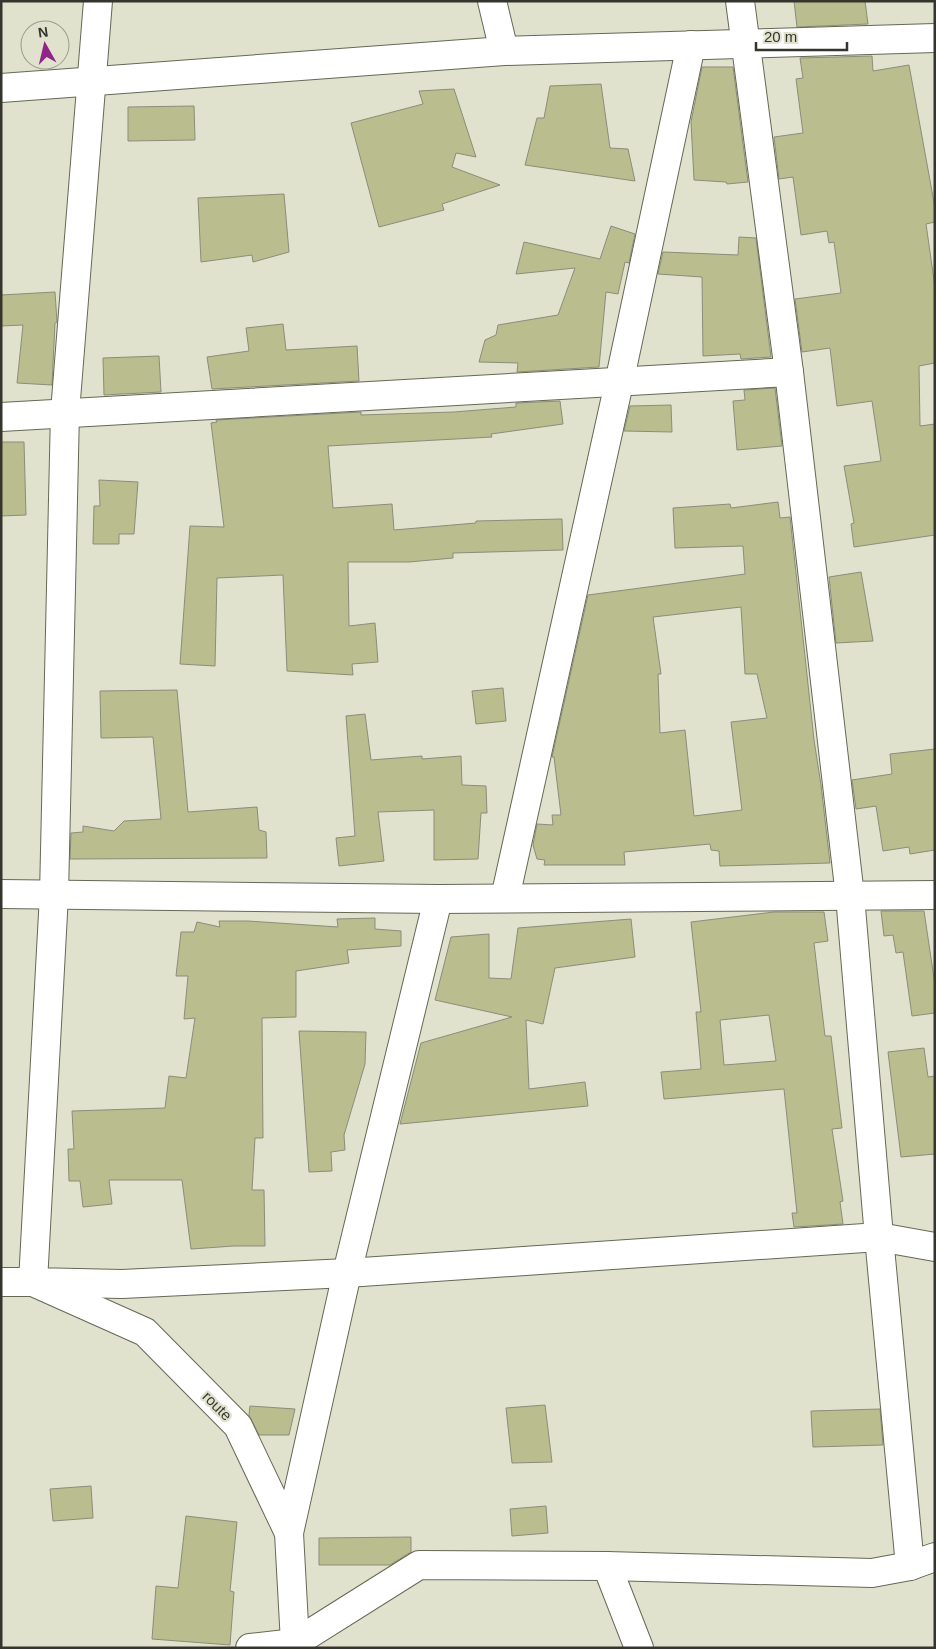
<svg xmlns="http://www.w3.org/2000/svg" width="936" height="1649" font-family="Arial,sans-serif">
  <rect width="100%" height="100%" fill="#e0e2cd"/>
  <g fill="#babd8e" stroke="#8b8d7a" fill-rule="evenodd">
    <polygon points="794,1 865,1 868,24 797,27"/>
    <polygon points="872,56 873,71 909,65 935,208 935,222 926,224 935,287 935,363 919,366 920,426 935,424 935,535 854,547 851,524 854,523 844,466 881,461 872,401 837,406 830,348 802,352 795,299 841,293 834,242 829,243 827,231 801,235 793,177 779,179 774,137 803,133 796,79 803,78 800,58"/>
    <polygon points="702,67 733,67 748,182 727,184 726,182 694,180 691,122"/>
    <polygon points="601,84 610,148 628,149 635,181 525,165 537,118 544,118 550,86"/>
    <polygon points="454,89 476,157 456,153 452,167 500,185 442,204 444,210 379,227 351,123 423,104 419,91"/>
    <polygon points="194,106 195,140 128,141 128,107"/>
    <polygon points="284,194 289,252 253,262 252,255 201,262 198,198"/>
    <polygon points="611,226 635,234 629,263 625,262 618,294 606,292 599,367 517,372 518,363 479,362 485,340 496,335 498,325 558,315 575,268 516,274 524,242 600,259"/>
    <polygon points="739,237 756,238 771,357 741,359 740,354 703,356 702,277 658,274 663,252 738,255"/>
    <polygon points="55,292 57,322 55,323 52,385 17,383 23,325 1,326 1,295"/>
    <polygon points="283,324 286,350 357,346 359,381 212,389 207,357 249,351 246,328"/>
    <polygon points="159,356 161,392 104,395 103,358"/>
    <polygon points="775,388 782,446 737,450 733,401 745,400 744,390"/>
    <polygon points="560,401 563,424 491,434 492,437 328,446 333,508 392,504 394,530 476,523 476,521 562,519 563,550 453,553 453,558 409,562 348,562 349,626 375,623 378,662 352,664 353,675 287,671 283,575 217,578 215,666 180,664 190,526 224,527 211,423 217,422 216,420 361,412 361,415 454,412 516,407 516,403"/>
    <polygon points="671,405 672,432 624,431 630,406"/>
    <polygon points="1,442 24,442 26,515 1,516"/>
    <polygon points="99,480 138,482 134,534 119,534 119,544 93,544 94,506 100,506"/>
    <path d="M 778,502 L 780,518 L 790,517 L 814,740 L 821,785 L 830,863 L 720,866 L 719,851 L 711,850 L 710,844 L 624,852 L 625,865 L 544,865 L 545,860 L 537,859 L 533,845 L 537,824 L 553,825 L 552,815 L 561,815 L 554,757 L 552,757 L 588,595 L 745,574 L 743,546 L 675,548 L 673,508 L 730,504 L 731,508 ZM 741,607 L 745,674 L 757,674 L 767,718 L 731,722 L 742,810 L 694,816 L 685,730 L 660,733 L 658,674 L 661,674 L 653,617 Z"/>
    <polygon points="861,572 873,641 836,643 829,577"/>
    <polygon points="503,688 506,721 476,724 472,691"/>
    <polygon points="177,690 188,812 257,807 259,830 266,832 267,858 70,859 71,833 83,832 83,826 114,831 124,821 161,819 153,737 101,738 100,691"/>
    <polygon points="365,714 371,760 422,756 422,759 461,756 462,785 486,786 487,813 481,813 478,859 434,860 434,810 378,812 384,861 339,866 336,838 355,836 346,716"/>
    <polygon points="935,749 935,850 910,854 909,847 883,851 876,806 856,809 852,780 892,774 890,754"/>
    <polygon points="881,911 924,911 935,985 935,1013 912,1016 903,952 896,953 893,935 884,936"/>
    <path d="M 774,912 L 824,912 L 828,941 L 814,943 L 825,1036 L 831,1036 L 842,1128 L 832,1129 L 843,1201 L 840,1202 L 843,1224 L 794,1227 L 792,1213 L 797,1213 L 784,1089 L 664,1099 L 661,1072 L 701,1069 L 696,1012 L 701,1012 L 691,922 ZM 769,1015 L 776,1061 L 724,1065 L 720,1020 Z"/>
    <polygon points="375,918 375,929 401,931 401,946 347,950 349,963 296,971 296,1017 262,1018 263,1138 255,1138 252,1190 264,1190 265,1246 234,1246 191,1249 182,1180 109,1180 112,1204 83,1207 80,1181 69,1181 68,1149 74,1149 72,1111 165,1108 169,1076 186,1078 195,1018 184,1019 188,976 176,976 181,932 194,932 197,922 220,927 219,921 248,921 338,927 337,919"/>
    <polygon points="631,919 635,957 555,968 543,1024 526,1020 529,1089 585,1082 588,1106 400,1124 421,1043 512,1017 435,1000 451,937 489,934 489,978 511,979 518,928"/>
    <polygon points="299,1031 366,1032 365,1064 344,1135 345,1150 331,1152 332,1171 309,1172"/>
    <polygon points="924,1048 928,1077 935,1076 935,1154 901,1157 888,1052"/>
    <polygon points="545,1405 552,1462 512,1463 506,1408"/>
    <polygon points="250,1406 295,1409 289,1435 259,1435 249,1415"/>
    <polygon points="880,1409 883,1445 813,1447 811,1411"/>
    <polygon points="91,1486 93,1518 53,1521 50,1489"/>
    <polygon points="546,1506 548,1533 512,1536 510,1509"/>
    <polygon points="186,1516 237,1522 230,1591 234,1592 230,1645 152,1639 156,1586 178,1588"/>
    <polygon points="411,1537 411,1552 390,1565 319,1565 319,1538"/>
  </g>
  <g fill="none" stroke-linecap="round" stroke-linejoin="round">
    <defs>
      <g id="street">
        <polyline points="98,1 65,412 54,895 33,1282 122,1284 347,1273 879,1237 935,1247"/>
        <polyline points="492,1 504,51"/>
        <polyline points="740,1 789,372 850,896 879,1237 910,1566"/>
        <polyline points="1,88 504,51 935,38"/>
        <polyline points="1,417 789,372"/>
        <polyline points="1,894 438,899 935,895"/>
        <polyline points="505,898 619,383 691,45"/>
        <polyline points="1,1282 33,1282 145,1332 238,1426 289,1533 295,1643"/>
        <polyline points="289,1533 347,1273 438,899"/>
        <polyline points="607,1566 639,1648"/>
        <polyline points="250,1648 295,1643 419,1565 607,1566 872,1573 910,1566 935,1557"/>
      </g>
    </defs>
    <use href="#street" stroke="#666855" stroke-width="30"/>
    <use href="#street" stroke="#fff" stroke-width="28"/>
  </g>
  <g text-anchor="middle" stroke-width="4.5" stroke-linejoin="round" paint-order="stroke">
    <g font-size="15" fill="#34352d" stroke="#e0e2cd">
      <text transform="translate(217 1406) rotate(45)" y="5">route</text>
    </g>
  </g>
  <rect width="936" height="1649" fill="none" stroke="#34352d" stroke-width="5"/>
  <g transform="translate(45 45) rotate(352)"><circle r="24" fill="#e0e2cd" stroke="#9b9d8d"/>
  <path d="M0-4L9 19L0 12L-9 19Z" fill="#8f2589"/>
  <text y="-8" font-size="14" font-weight="bold" text-anchor="middle" fill="#34352d">N</text>
  </g>
  <path d="M756 42v8h91v-8" fill="none" stroke="#34352d" stroke-width="2.5"/>
  <text x="764" y="42" font-size="15" fill="#34352d" stroke="#e0e2cd" stroke-width="4" paint-order="stroke">20 m</text>
</svg>
